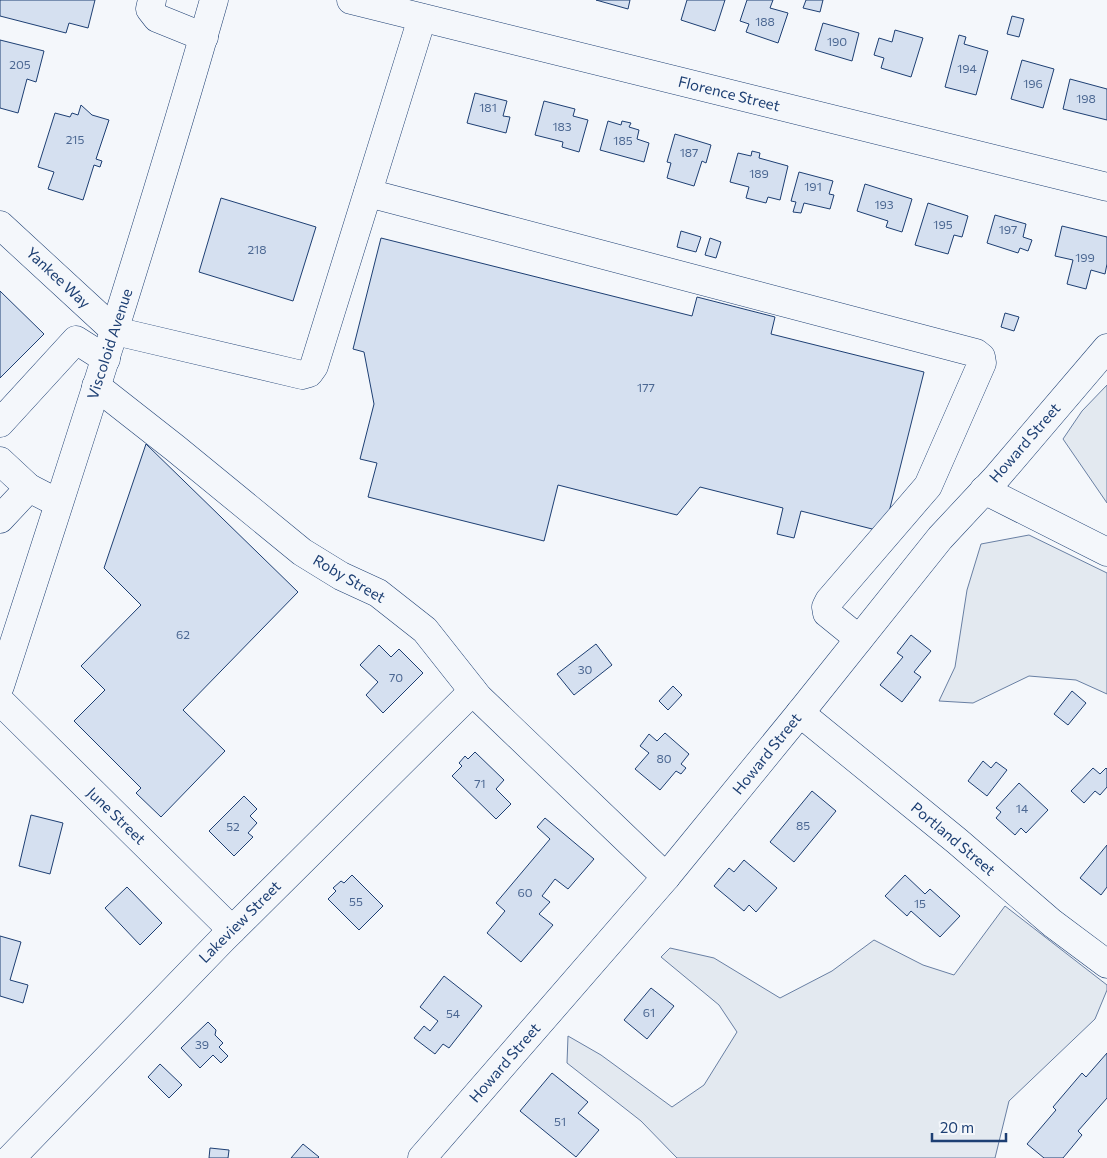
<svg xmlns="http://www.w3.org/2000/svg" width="1107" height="1158" font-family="Commissioner,sans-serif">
  <rect width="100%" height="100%" fill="#f4f7fb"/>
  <g fill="#e3e9f0" stroke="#687fa3">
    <polygon points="1107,385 1107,503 1063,439 1082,411"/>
    <polygon points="1029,535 1107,573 1107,694 1076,680 1029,676 973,703 939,701 955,667 967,590 981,544"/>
    <polygon points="1005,906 1107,985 1107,990 1095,1019 1009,1101 995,1158 677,1158 641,1121 567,1063 568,1036 601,1055 672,1107 704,1085 737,1032 719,1005 661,957 670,948 714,958 780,998 832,971 874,940 923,965 954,975"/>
  </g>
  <g fill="#d5e0f0" stroke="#1d3f73">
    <polygon points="0,0 95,0 88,28 69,23 66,33 0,16"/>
    <polygon points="596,0 630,0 628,9"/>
    <polygon points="687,0 725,0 715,31 681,20"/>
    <polygon points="747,0 773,0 770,8 788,13 778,43 746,32 749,24 740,21"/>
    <polygon points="806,0 823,0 820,12 803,8"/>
    <polygon points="1012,16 1024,19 1019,37 1007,34"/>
    <polygon points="823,23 859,33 852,61 815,50"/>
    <polygon points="895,30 923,38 911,77 881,68 884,58 874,55 879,38 892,42"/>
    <polygon points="959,35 966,37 964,44 988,51 976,95 945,87"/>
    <polygon points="0,40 44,51 36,82 27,79 18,113 0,108"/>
    <polygon points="1022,60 1054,69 1043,108 1011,99"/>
    <polygon points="1070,79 1107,89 1107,120 1063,109"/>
    <polygon points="475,93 507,101 503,116 510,117 506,133 467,123"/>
    <polygon points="544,101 575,109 573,116 588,120 579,152 562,147 563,142 535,135"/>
    <polygon points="81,105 92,115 109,120 96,159 102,161 100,167 94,165 83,200 48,189 54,172 38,167 55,113 70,117 72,113 78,115"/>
    <polygon points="608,121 621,125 622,121 631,123 629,127 639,130 637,139 649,143 644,162 600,150"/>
    <polygon points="675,134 711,145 706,163 702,161 694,186 667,178 671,163 667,162"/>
    <polygon points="752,151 760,153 759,158 788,166 780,200 768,197 766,203 746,198 749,187 730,182 738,153 751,156"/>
    <polygon points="799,172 833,181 829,194 834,195 830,209 804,203 801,213 793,212 796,202 791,201"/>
    <polygon points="865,184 912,199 902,232 886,227 888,221 857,211"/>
    <polygon points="221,198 316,227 293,301 199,272"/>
    <polygon points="928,203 968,216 962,237 954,235 948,254 915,245"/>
    <polygon points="995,215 1026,224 1023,237 1032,240 1028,251 1020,248 1018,253 987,243"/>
    <polygon points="1062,226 1107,237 1107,264 1105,274 1091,270 1086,289 1067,284 1073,260 1055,256"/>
    <polygon points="681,231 701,237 696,252 677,247"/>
    <polygon points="381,238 692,316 697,297 775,317 771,334 924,372 884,532 801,511 794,538 777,534 783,508 700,487 677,515 558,485 544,541 368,497 377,463 360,459 374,404 364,352 353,349"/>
    <polygon points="710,238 721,242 716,258 705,255"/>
    <polygon points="0,291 44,334 0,378"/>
    <polygon points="1005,313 1019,317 1014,331 1001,327"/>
    <polygon points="146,444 298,592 183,710 225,751 161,817 136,793 141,788 74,721 105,690 81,666 141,605 104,568"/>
    <polygon points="911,635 931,651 914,672 921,677 902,702 880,685 903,657 897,653"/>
    <polygon points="596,644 612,665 574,695 557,674"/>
    <polygon points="379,645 391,657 399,649 423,673 383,713 366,695 378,682 360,665"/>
    <polygon points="673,686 682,695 668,710 659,701"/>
    <polygon points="1072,691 1086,703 1068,725 1054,714"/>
    <polygon points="665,733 689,754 681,764 686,768 681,774 676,771 660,790 635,769 649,753 640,746 649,734 657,741"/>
    <polygon points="475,752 504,780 496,789 511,804 496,819 452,776 462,766 459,763 465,756 468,759"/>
    <polygon points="983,761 991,768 996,762 1007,770 987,796 968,781"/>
    <polygon points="1093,768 1100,774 1106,768 1107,769 1107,787 1100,795 1095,791 1084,803 1071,791"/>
    <polygon points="1019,783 1048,810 1026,833 1021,828 1015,835 996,818 1001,812 996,808"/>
    <polygon points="812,791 836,811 794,862 770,842"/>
    <polygon points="244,796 257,809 250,816 257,823 248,833 253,837 234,856 209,831"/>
    <polygon points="31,815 63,823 50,874 19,866"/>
    <polygon points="545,818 594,859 568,889 555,879 542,896 550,902 539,914 553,925 521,962 487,933 505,911 496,903 550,839 537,827"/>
    <polygon points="1107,845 1107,887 1101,895 1080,878"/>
    <polygon points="744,860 777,888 756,912 749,905 744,911 714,886 729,868 734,872"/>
    <polygon points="352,875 383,906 359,930 328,899 336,891 333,888 341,881 344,883"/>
    <polygon points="905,875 925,894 930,889 960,916 940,937 911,911 907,916 885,896"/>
    <polygon points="127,887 162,923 140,945 105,908"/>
    <polygon points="0,936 21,942 10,980 28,985 23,1003 0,996"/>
    <polygon points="444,976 482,1006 449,1048 443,1044 435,1054 414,1038 424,1026 430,1031 438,1021 420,1007"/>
    <polygon points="651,988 674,1006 647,1039 624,1020"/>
    <polygon points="208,1022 216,1030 215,1035 223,1043 219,1047 228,1056 221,1063 213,1055 200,1068 181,1048"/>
    <polygon points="1107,1053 1107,1098 1078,1131 1082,1135 1063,1158 1044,1158 1027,1144 1056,1110 1053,1107 1082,1073 1086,1077"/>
    <polygon points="160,1064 182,1085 169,1098 148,1077"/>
    <polygon points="552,1073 588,1102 578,1113 599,1130 576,1157 520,1111"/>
    <polygon points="303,1144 319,1157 318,1158 291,1158"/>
    <polygon points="210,1148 229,1150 228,1158 209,1158"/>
  </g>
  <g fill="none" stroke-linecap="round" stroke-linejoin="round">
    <defs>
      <g id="minor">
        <polyline points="152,0 150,9 157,18 204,37"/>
        <polyline points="351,0 1107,187"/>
        <polyline points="368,193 976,353 981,357 982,363 928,486 829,601 826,607 827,613 859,639"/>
        <polyline points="0,225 115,331 302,375 309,373 314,366 422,18"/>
        <polyline points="96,386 175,448 302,552 341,576 378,593 425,630 478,697 666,877"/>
        <polyline points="0,423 76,340 106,359"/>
        <polyline points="0,461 29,488"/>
        <polyline points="984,490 1107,552"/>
        <polyline points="0,519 29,488 58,503"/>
        <polyline points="0,701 232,930"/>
        <polyline points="800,713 957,841 1052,923 1107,964"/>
        <polyline points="11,1158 222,940 473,691"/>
        <polyline points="422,1158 666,877 800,713 940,538 996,478 1107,348"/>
      </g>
      <path id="major" d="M 0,686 C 74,458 148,230 214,0"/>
    </defs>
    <use href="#minor" stroke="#1d3f73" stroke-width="29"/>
    <use href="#major" stroke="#1d3f73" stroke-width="29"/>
    <use href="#minor" stroke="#f4f7fb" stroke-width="28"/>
    <use href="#major" stroke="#f4f7fb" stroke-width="28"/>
  </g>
  <g text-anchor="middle" stroke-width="4" stroke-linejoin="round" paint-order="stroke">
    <g font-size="12" fill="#4b6792">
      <text x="765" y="26">188</text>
      <text x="837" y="46">190</text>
      <text x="20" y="69">205</text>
      <text x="967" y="73">194</text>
      <text x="1033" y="88">196</text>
      <text x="1086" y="103">198</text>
      <text x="488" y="112">181</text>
      <text x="562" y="131">183</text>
      <text x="75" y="144">215</text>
      <text x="623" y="145">185</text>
      <text x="689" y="157">187</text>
      <text x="759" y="178">189</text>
      <text x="813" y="191">191</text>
      <text x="884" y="209">193</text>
      <text x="943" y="229">195</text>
      <text x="1008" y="234">197</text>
      <text x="257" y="254">218</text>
      <text x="1085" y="262">199</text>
      <text x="646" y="392">177</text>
      <text x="183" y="639">62</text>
      <text x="585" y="674">30</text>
      <text x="396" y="682">70</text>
      <text x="664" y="763">80</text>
      <text x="480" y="788">71</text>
      <text x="1022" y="813">14</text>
      <text x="803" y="830">85</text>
      <text x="233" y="831">52</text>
      <text x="525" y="897">60</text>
      <text x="356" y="906">55</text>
      <text x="920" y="908">15</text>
      <text x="649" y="1017">61</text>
      <text x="453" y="1018">54</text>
      <text x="202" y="1049">39</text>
      <text x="560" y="1126">51</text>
    </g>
    <g font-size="15" fill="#1d3f73" stroke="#f4f7fb">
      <text transform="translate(729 94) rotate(14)" y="5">Florence Street</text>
      <text transform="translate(58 278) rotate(43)" y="5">Yankee Way</text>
      <text transform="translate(110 344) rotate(-72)" y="5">Viscoloid Avenue</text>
      <text transform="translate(1025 443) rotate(-49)" y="5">Howard Street</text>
      <text transform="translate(349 579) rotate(30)" y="5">Roby Street</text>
      <text transform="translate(767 754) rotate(-51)" y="5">Howard Street</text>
      <text transform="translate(116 816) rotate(44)" y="5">June Street</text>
      <text transform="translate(953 839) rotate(40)" y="5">Portland Street</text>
      <text transform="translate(240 922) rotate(-45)" y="5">Lakeview Street</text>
      <text transform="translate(505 1063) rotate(-49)" y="5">Howard Street</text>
    </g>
  </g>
  <path d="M932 1133v8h74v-8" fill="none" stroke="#1d3f73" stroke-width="2.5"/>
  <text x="940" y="1133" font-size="15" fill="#1d3f73" stroke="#f4f7fb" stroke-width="4" paint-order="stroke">20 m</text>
</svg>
